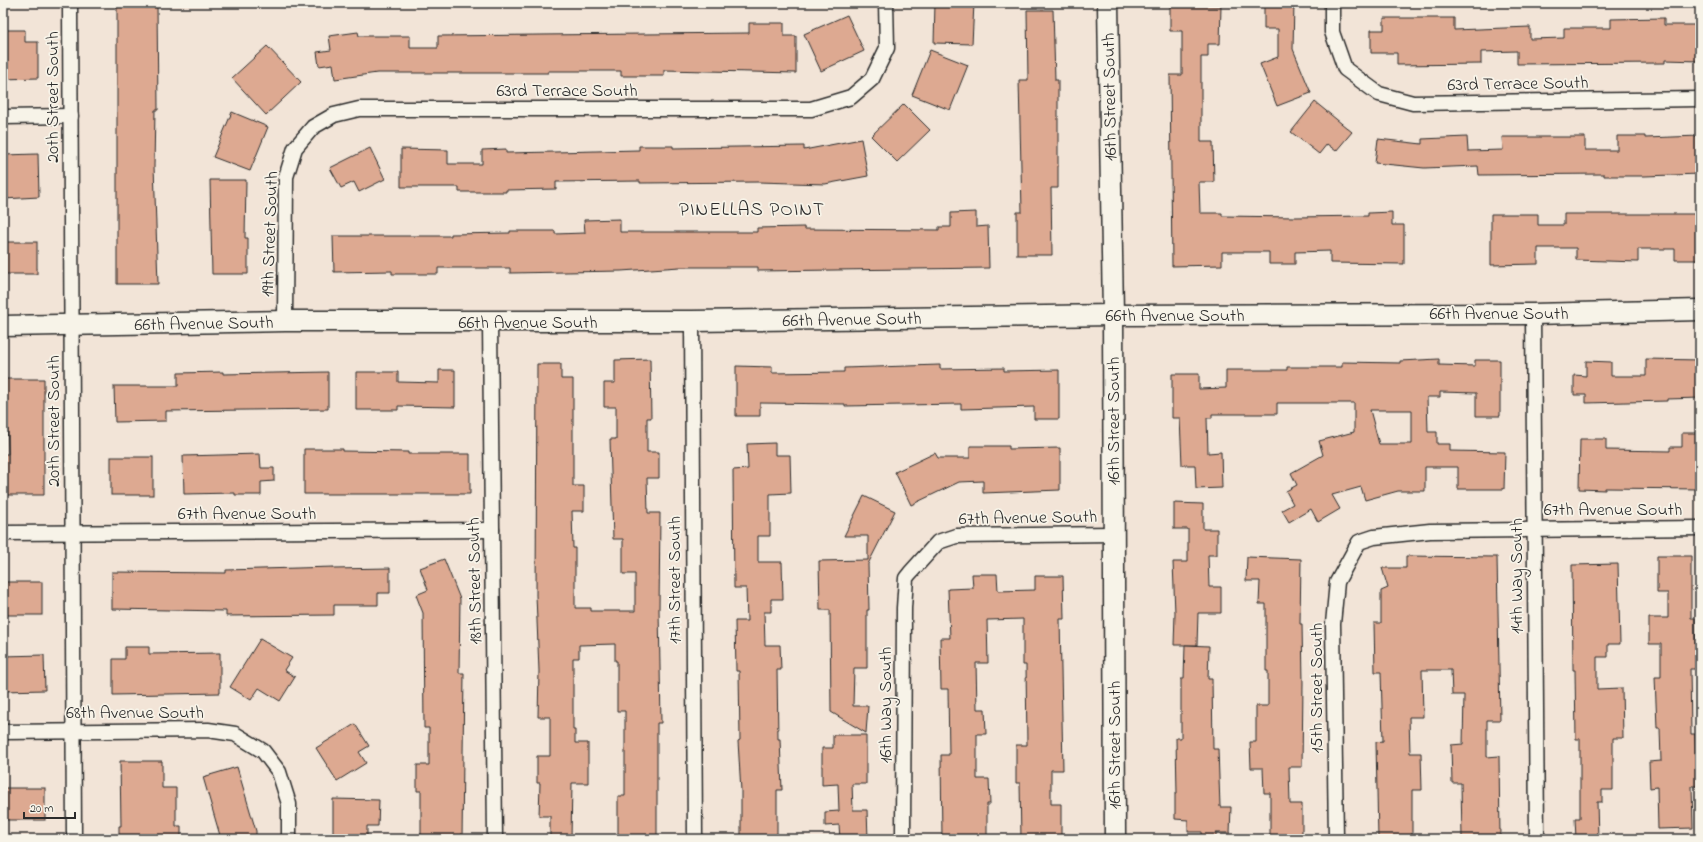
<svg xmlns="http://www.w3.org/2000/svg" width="1703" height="842" font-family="'Indie Flower',sans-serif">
  <rect width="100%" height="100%" fill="#f2e4d7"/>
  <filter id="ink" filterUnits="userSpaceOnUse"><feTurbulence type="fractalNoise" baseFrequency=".025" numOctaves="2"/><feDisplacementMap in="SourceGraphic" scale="8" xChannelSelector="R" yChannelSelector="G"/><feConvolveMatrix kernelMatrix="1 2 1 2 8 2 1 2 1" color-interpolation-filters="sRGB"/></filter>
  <g filter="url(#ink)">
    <g fill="#dda991" stroke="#2b2b2b" fill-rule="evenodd">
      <polygon points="935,3 974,3 972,44 934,43"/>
      <polygon points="1264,3 1294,3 1293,49 1311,93 1277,106 1260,64 1278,57 1278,29 1264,29"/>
      <polygon points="117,5 157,5 158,110 155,110 154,166 158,284 117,284"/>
      <polygon points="1170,5 1221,6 1220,44 1208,44 1208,57 1201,57 1201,142 1213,142 1214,182 1199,182 1200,213 1222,213 1222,216 1295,217 1368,216 1368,213 1392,212 1392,225 1404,225 1404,264 1330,263 1330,251 1295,252 1295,264 1269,264 1269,252 1222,252 1222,265 1172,266 1170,75 1182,75 1182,31 1170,31"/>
      <polygon points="1027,10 1053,10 1055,80 1058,80 1058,188 1051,188 1052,255 1017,255 1017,212 1022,212 1019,80 1028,80"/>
      <polygon points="847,15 864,51 821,71 804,34"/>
      <polygon points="1384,18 1454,18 1454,30 1530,27 1530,39 1564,38 1564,28 1611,28 1611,19 1664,18 1664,25 1700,25 1700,61 1665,60 1665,63 1517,64 1517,51 1481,52 1481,64 1397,65 1397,53 1371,53 1371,30 1384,30"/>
      <polygon points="749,23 784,23 784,36 796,36 796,73 664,70 664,76 621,76 621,71 548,71 548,73 377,73 335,79 333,64 319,66 317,52 331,50 329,36 358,32 359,36 410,36 410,48 438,48 438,36 749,33"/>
      <polygon points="3,30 25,30 25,42 38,42 38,78 3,79"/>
      <polygon points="267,46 301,82 266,115 232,78"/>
      <polygon points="930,50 968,65 950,110 912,95"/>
      <polygon points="1315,102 1352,132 1336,151 1327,144 1319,154 1291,132"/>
      <polygon points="904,104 930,130 897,162 871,136"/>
      <polygon points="232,112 268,127 250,171 213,157"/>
      <polygon points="1617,136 1645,136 1645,138 1700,136 1700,174 1645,176 1604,176 1604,174 1479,175 1478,166 1424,168 1375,163 1378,139 1422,144 1422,139 1467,137 1468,151 1503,150 1502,137 1585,137 1585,150 1617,150"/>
      <polygon points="861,139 868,176 825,184 759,182 640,183 640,181 556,182 556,189 506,190 506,192 459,192 459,187 401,187 401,149 448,150 448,164 482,164 482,150 506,149 506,153 555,152 639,150 639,146 673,146 673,148 804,146 804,150"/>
      <polygon points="370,148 385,179 359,192 354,182 341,188 330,168"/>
      <polygon points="38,154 39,197 3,199 3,155"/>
      <polygon points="210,180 246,180 245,238 248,238 248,274 212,274"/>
      <polygon points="976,212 976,227 988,226 989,268 758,271 758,267 680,267 621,271 510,273 510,268 438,268 438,274 392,274 392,271 334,272 333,236 451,236 451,234 510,233 510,231 555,231 555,234 585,233 584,220 620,219 620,232 757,232 757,228 804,227 804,229 939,230 939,227 951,227 951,213"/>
      <polygon points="1491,214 1538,214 1538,225 1564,225 1564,214 1700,214 1700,260 1675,260 1675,249 1638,249 1638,262 1576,260 1576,248 1538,248 1538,264 1491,265"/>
      <rect x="3" y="242" width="34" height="32"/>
      <polygon points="650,359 651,418 647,418 647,452 659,452 659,478 647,478 648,513 660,513 659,610 661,723 657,723 657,839 618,839 618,796 625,796 625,711 617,711 617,661 615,661 615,644 579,645 579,658 573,658 573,730 575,730 575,743 588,743 588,783 572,783 571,839 550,839 550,816 539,816 540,783 537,783 537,756 550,756 550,717 538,717 539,671 536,595 537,364 561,364 561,379 573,379 573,486 584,486 584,511 572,511 573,548 575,548 575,608 591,608 591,611 635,611 635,574 623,574 623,539 613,539 610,439 616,439 616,407 604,407 604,383 615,383 615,360"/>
      <path d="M 1439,359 L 1439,365 L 1475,366 L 1475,360 L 1500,360 L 1500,416 L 1476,416 L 1476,393 L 1440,392 L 1440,397 L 1427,397 L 1428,432 L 1437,432 L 1437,444 L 1450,444 L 1450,451 L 1505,452 L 1504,489 L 1458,489 L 1458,467 L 1425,467 L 1425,491 L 1398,491 L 1365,500 L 1361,487 L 1332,495 L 1340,509 L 1318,522 L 1311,509 L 1289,522 L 1282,510 L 1293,504 L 1286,491 L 1297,485 L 1291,473 L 1323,455 L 1319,441 L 1354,432 L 1354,403 L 1277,403 L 1277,414 L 1212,414 L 1212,418 L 1207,418 L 1208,453 L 1221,452 L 1222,488 L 1196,489 L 1195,465 L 1182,465 L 1180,418 L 1172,418 L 1172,374 L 1199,374 L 1199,389 L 1226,388 L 1226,370 L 1287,370 L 1287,367 L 1342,367 L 1342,362 L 1400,363 L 1400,361 ZM 1370,410 L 1412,410 L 1412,444 L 1379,444 Z"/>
      <polygon points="1646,359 1700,360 1700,398 1667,399 1667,401 1586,403 1586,395 1574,395 1574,375 1586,376 1586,361 1611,362 1611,376 1646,376"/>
      <polygon points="940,365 940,369 1004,368 1004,371 1059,370 1059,419 1034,419 1034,407 961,409 961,404 845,406 845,404 760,403 760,416 736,416 736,366 772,367 772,373 844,372 844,368"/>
      <polygon points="439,370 455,370 455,407 398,406 398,410 356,410 356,372 398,372 398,382 439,383"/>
      <polygon points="223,372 223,374 328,372 328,409 166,411 166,421 115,422 114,386 178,386 178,373"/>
      <polygon points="3,379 44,379 44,495 3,495 3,454 8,454 7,420 3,420"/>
      <polygon points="1682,433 1700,433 1700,489 1605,488 1605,490 1579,489 1580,439 1606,439 1606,450 1670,451 1670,447 1682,447"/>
      <polygon points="775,443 775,455 790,455 791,493 770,494 770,536 758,536 758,562 782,562 783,599 771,599 771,612 764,612 765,645 780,645 781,670 777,670 778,739 780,739 782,790 777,790 777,839 741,839 741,791 738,741 740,740 739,671 736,671 735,621 747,621 746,588 734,588 733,470 748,469 747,444"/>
      <polygon points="970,446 1009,446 1009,449 1060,448 1060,490 983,493 983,481 959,482 911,505 895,472 935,453 938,458 970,458"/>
      <polygon points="304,449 343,449 343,451 408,452 408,454 470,454 470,494 304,494"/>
      <polygon points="260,454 261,468 274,468 274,481 261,482 261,495 235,495 235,493 184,494 183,456"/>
      <rect x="111" y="457" width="42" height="38"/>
      <polygon points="864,496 895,511 868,564 869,610 867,610 867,668 854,668 853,706 868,706 866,733 831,712 830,610 820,610 819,561 868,560 868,536 844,536"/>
      <polygon points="1174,503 1203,504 1203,529 1217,529 1217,555 1208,555 1209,587 1221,587 1221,613 1198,613 1197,645 1174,645 1175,613 1173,562 1188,562 1188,529 1174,529"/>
      <polygon points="1406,556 1497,557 1500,720 1487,720 1487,757 1499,756 1500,838 1462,838 1461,783 1452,783 1451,745 1463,744 1464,695 1452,695 1451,670 1422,670 1423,717 1409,717 1410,753 1421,753 1422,790 1412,790 1412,839 1378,839 1376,742 1383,741 1381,672 1375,672 1374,623 1381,623 1381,591 1388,588 1382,568 1406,568"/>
      <polygon points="1657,556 1691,556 1691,618 1695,618 1696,669 1690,669 1691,734 1695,734 1697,786 1692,786 1693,828 1658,829 1657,787 1650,788 1649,762 1661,761 1660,728 1657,728 1655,677 1661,677 1661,644 1649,644 1649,618 1668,618 1668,593 1657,593"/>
      <polygon points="1247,557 1301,559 1300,624 1302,624 1303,683 1302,767 1289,767 1290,804 1302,804 1302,839 1270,839 1270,793 1264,793 1263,768 1251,768 1250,742 1256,742 1256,706 1268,706 1268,671 1266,671 1266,604 1259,604 1260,581 1246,581"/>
      <polygon points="444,559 460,599 459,673 464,673 462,839 421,839 421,791 417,791 417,765 429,765 429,728 424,728 423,613 416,595 428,590 420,568"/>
      <polygon points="1618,564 1620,644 1608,644 1608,657 1597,657 1597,689 1622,688 1623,738 1613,738 1613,790 1602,790 1602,802 1597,802 1598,839 1576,839 1575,818 1580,818 1580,739 1576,739 1575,670 1573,670 1572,565"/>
      <polygon points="334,567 334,569 390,568 390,593 378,593 378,605 334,605 334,615 226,616 226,611 112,609 112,572 226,573 226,570"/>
      <polygon points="972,574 997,574 998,591 1035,590 1035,576 1063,576 1064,619 1060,619 1063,770 1051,770 1051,804 1061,804 1061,839 1021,839 1020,783 1016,783 1016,745 1027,745 1026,665 1023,665 1023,619 987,620 988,663 976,663 977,709 985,709 986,734 977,734 977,779 989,779 990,804 987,804 987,839 942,839 941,755 949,755 948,689 941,689 940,638 950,638 948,589 973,588"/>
      <rect x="3" y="582" width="39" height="33"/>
      <polygon points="260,639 292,658 284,670 295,677 280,701 259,688 251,700 230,687"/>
      <polygon points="1185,645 1209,646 1208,679 1212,679 1213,749 1218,749 1220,807 1231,807 1230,833 1216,833 1216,839 1202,839 1202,832 1188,832 1188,820 1175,819 1175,794 1177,794 1176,738 1181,738 1181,679 1184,679"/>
      <polygon points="125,647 149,647 149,654 220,653 220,693 113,695 113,659 125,659"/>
      <polygon points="44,655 45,690 3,691 3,656"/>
      <polygon points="355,724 369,746 359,752 366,763 337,781 316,748"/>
      <polygon points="833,735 866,735 866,784 852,784 853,810 867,810 868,839 840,839 839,825 825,826 825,812 839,811 838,784 822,785 822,748 833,748"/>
      <polygon points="120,761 162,761 162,788 176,788 176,826 181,826 181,839 119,839 119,826 121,826"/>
      <polygon points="237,767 256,831 256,839 221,839 203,777"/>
      <rect x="3" y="788" width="42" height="32"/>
      <polygon points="333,799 379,800 378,826 367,826 367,839 333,839"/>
    </g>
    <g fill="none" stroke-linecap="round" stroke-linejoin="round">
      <defs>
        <g id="street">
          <polyline points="70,3 74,839"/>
          <polyline points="1332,3 1332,32 1345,69 1379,94 1413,103 1700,99"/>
          <polyline points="3,117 71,116"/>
          <polyline points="1533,314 1537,839"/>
          <polyline points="285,321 286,177 295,148 313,127 334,115 359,109 811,109 851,97 872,79 887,48 886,3"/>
          <polyline points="692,321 695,839"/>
          <polyline points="490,322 495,839"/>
          <polyline points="3,533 492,530"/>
          <polyline points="3,732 208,730 235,734 263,751 279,772 289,804 289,839"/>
          <polyline points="903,839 904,608 906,578 910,573 938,542 956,536 1113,534"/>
          <polyline points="1336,839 1333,624 1337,582 1359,542 1374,537 1430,531 1700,528"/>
        </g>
        <g id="secondary">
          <polyline points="1108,3 1113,315 1115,839"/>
          <polyline points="3,326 285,321 692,321 1113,315 1533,314 1700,310"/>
        </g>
      </defs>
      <use href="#street" stroke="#2b2b2b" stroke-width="17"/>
      <use href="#secondary" stroke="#2b2b2b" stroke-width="23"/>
      <use href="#street" stroke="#f7f3e8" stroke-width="14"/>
      <use href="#secondary" stroke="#f7f3e8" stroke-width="20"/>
    </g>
  </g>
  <g text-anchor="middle" stroke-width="3.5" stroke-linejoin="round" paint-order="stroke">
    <g font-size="18" fill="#2b2b2b" stroke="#f7f3e8">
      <text transform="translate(1518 83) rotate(-1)" y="6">63rd Terrace South</text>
      <text x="567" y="96">63rd Terrace South</text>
      <text transform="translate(52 97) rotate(-90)" y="6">20th Street South</text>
      <text transform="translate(1109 97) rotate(-91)" y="6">16th Street South</text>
      <text transform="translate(269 234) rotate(-88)" y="6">19th Street South</text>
      <text x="1499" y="319">66th Avenue South</text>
      <text x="1175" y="321">66th Avenue South</text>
      <text transform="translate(852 319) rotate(-1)" y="6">66th Avenue South</text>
      <text x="528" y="328">66th Avenue South</text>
      <text transform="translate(204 323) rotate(-1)" y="6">66th Avenue South</text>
      <text transform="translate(53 421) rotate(-90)" y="6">20th Street South</text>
      <text transform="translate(1113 421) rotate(-90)" y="6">16th Street South</text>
      <text x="1613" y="515">67th Avenue South</text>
      <text x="247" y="519">67th Avenue South</text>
      <text transform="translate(1028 517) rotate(-1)" y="6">67th Avenue South</text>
      <text transform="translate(1516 576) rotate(-90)" y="6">14th Way South</text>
      <text transform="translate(674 580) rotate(-90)" y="6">17th Street South</text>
      <text transform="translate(474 581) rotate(-91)" y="6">18th Street South</text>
      <text transform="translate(1316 688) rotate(-90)" y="6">15th Street South</text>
      <text transform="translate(885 705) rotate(-90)" y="6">16th Way South</text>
      <text x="135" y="718">68th Avenue South</text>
      <text transform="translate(1114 745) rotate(-90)" y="6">16th Street South</text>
    </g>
    <g font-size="19" letter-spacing="1" fill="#2b2b2b" stroke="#f7f3e8">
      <text x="752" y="215">PINELLAS POINT</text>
    </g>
  </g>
  <rect width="1703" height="842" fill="none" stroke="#f7f3e8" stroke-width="16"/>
  <rect x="8" y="8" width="1687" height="826" fill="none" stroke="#2b2b2b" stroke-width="1.5" filter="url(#ink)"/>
  <path d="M24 812v6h51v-6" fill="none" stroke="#2b2b2b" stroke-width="2"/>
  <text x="30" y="812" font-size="12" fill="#2b2b2b" stroke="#f7f3e8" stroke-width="3" paint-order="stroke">20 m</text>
</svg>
